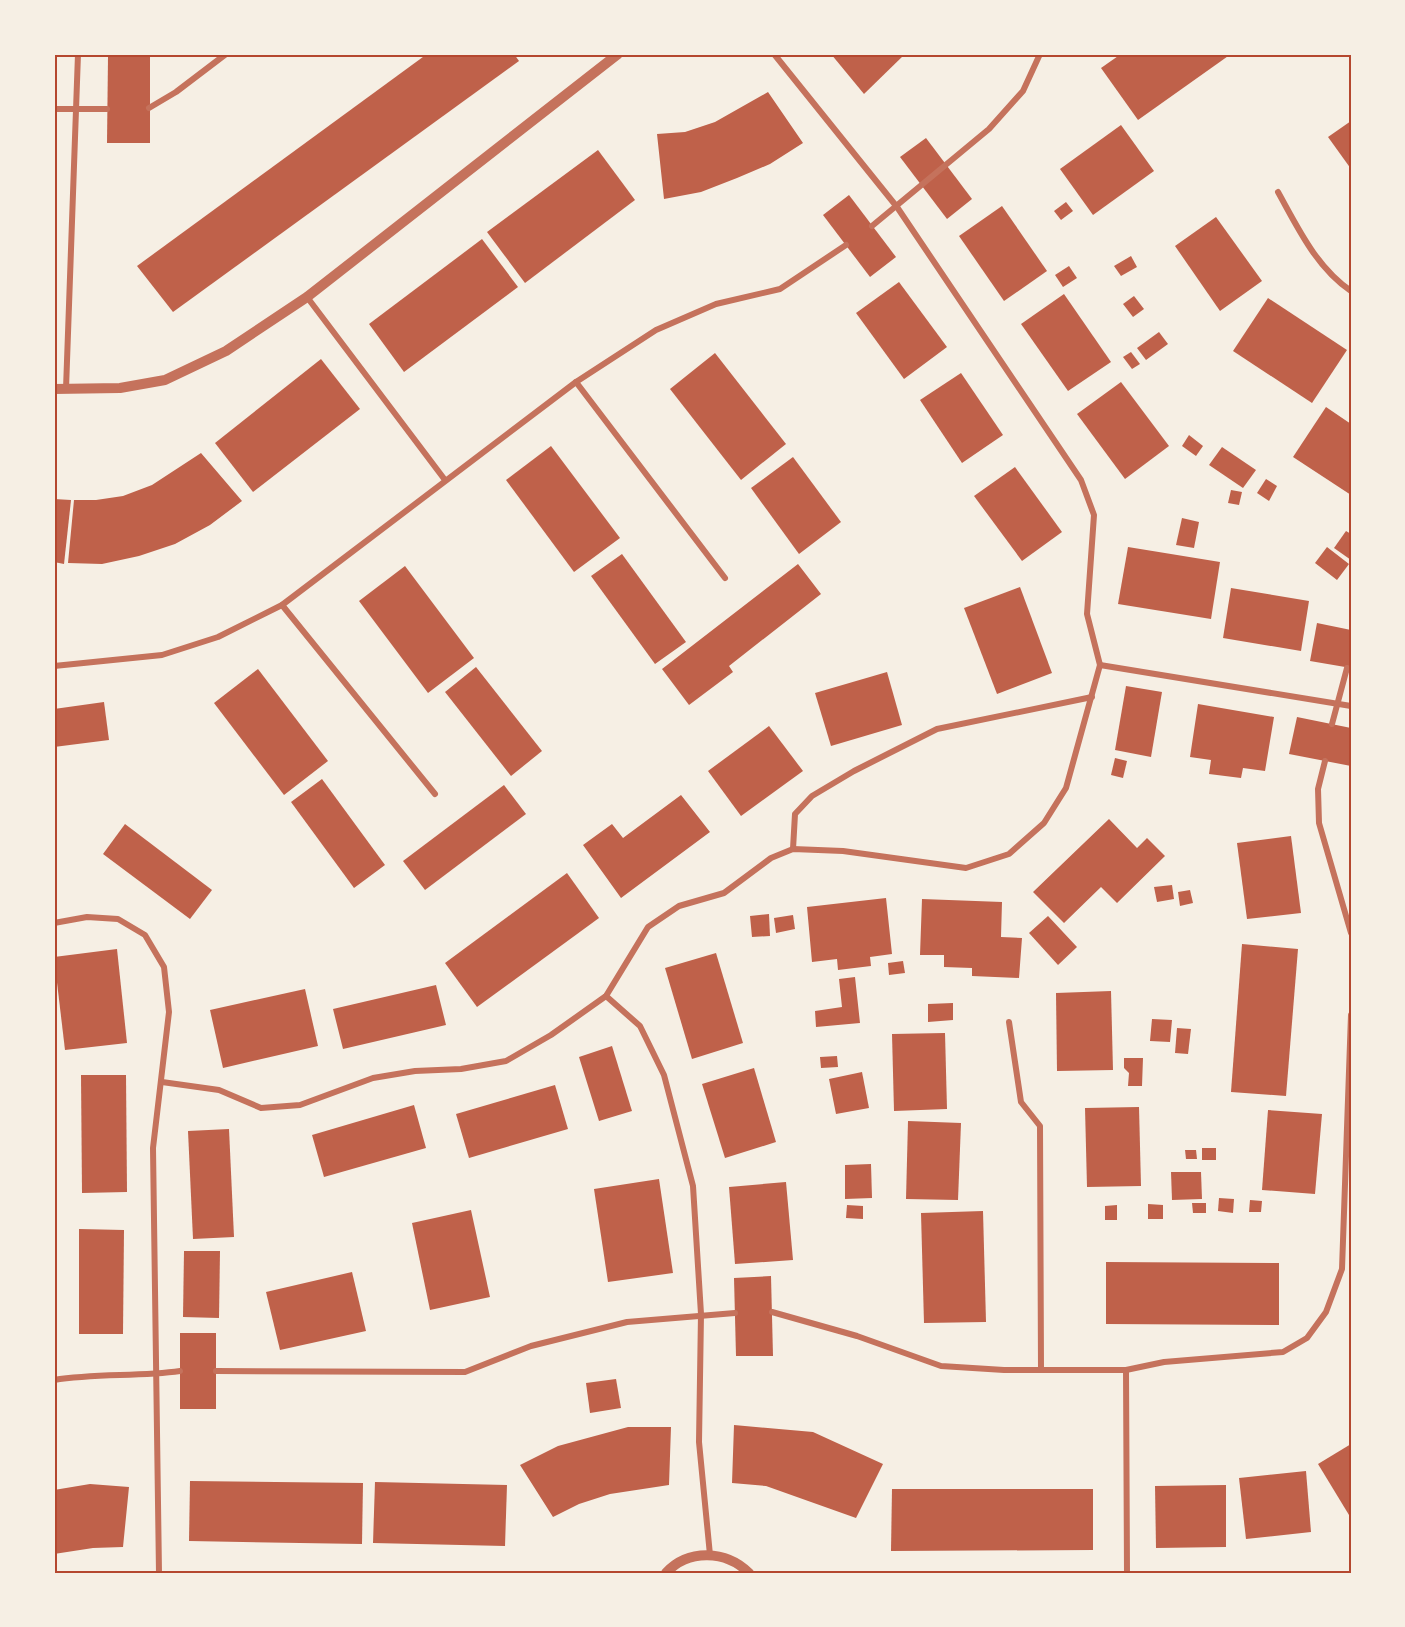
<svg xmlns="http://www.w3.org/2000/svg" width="1405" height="1627" font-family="Merriweather,serif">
  <rect width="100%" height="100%" fill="#f6efe4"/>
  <g fill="#bf614a">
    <polygon points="427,54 514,54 519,61 173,312 137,266"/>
    <polygon points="831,54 905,54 864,94"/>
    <polygon points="1121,54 1231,54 1138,120 1101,68"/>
    <polygon points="108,57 150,57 150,143 107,143"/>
    <polygon points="768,92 803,143 770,164 737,178 701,192 664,199 657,134 685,132 715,122"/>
    <polygon points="1351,121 1351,169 1328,137"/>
    <polygon points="1121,125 1154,171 1093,215 1060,169"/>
    <polygon points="926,138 972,199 947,219 900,157"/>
    <polygon points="598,150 635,200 525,283 487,232"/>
    <polygon points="849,195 896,257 870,277 823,215"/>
    <polygon points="1066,202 1073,211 1061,220 1054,211"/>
    <polygon points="1002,206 1047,271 1004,301 959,236"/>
    <polygon points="1216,217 1262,281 1220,311 1175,246"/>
    <polygon points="482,239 518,287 404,372 369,324"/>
    <polygon points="1131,256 1137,267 1121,276 1114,266"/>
    <polygon points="1069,266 1077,278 1063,287 1055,275"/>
    <polygon points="899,282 947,347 904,379 856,313"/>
    <polygon points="1064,294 1111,362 1068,391 1021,324"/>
    <polygon points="1134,296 1144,309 1133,317 1123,304"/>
    <polygon points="1268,298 1347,350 1312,403 1233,351"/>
    <polygon points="1159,332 1168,344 1146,360 1137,348"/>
    <polygon points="1131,352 1140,364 1132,369 1123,357"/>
    <polygon points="715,353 786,444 741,480 670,389"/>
    <polygon points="321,359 360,409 253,492 215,443"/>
    <polygon points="961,373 1003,435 962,463 920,400"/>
    <polygon points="1121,382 1169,446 1125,479 1077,414"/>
    <polygon points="1326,407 1351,424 1351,495 1293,457"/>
    <polygon points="1189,435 1203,446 1196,456 1182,446"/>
    <polygon points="551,446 620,538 574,572 506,480"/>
    <polygon points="1222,447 1256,470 1243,488 1209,465"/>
    <polygon points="201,453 242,501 210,525 175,544 139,556 102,564 68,563 74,500 96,500 123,496 152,485"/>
    <polygon points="793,457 841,522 799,554 751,488"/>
    <polygon points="1015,467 1062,532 1022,561 974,496"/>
    <polygon points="1266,479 1277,486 1269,501 1257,493"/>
    <polygon points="1231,490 1242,492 1239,505 1228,503"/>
    <polygon points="54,499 71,500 64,564 54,562"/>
    <polygon points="1182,518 1199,522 1194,548 1176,545"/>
    <polygon points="1346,531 1351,534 1351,560 1334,548"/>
    <polygon points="1128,547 1220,562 1211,619 1118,604"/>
    <polygon points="1327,547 1349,564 1337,580 1315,563"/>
    <polygon points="622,554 686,642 655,664 591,576"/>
    <polygon points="798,564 821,594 729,666 733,672 689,705 662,669"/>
    <polygon points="405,566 474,658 428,693 359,601"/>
    <polygon points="1020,587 1052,673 997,694 964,608"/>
    <polygon points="1231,588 1309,601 1301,651 1223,638"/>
    <polygon points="1317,623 1351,630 1351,668 1310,661"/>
    <polygon points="476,667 542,751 511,776 445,692"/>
    <polygon points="258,669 328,761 284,795 214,703"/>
    <polygon points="887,672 902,725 831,746 815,693"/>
    <polygon points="1126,686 1162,692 1151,757 1115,750"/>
    <polygon points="104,702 109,740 54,747 54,709"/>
    <polygon points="1198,704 1274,717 1265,771 1243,768 1241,778 1209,774 1211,760 1190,757"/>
    <polygon points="1297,717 1351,728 1351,766 1289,754"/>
    <polygon points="769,726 803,771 741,816 708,771"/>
    <polygon points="1115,758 1127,761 1123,778 1111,775"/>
    <polygon points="322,779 385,865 354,888 291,802"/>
    <polygon points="504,785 526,814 425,890 403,861"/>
    <polygon points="681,795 710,832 621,898 583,845 612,824 623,838"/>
    <polygon points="1109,819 1137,848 1147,838 1165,856 1117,903 1101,887 1064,923 1033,892"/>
    <polygon points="125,824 212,890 190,919 103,854"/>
    <polygon points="1291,836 1301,913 1247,919 1237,843"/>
    <polygon points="567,873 599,918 477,1007 445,963"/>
    <polygon points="1172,885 1174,899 1157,902 1154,887"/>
    <polygon points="1190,890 1193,903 1180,906 1178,892"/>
    <polygon points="886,898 892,954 870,957 871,966 838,970 837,959 812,962 807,907"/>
    <polygon points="922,899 1002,902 1001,937 1022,938 1019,978 972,976 972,968 944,967 944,955 920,955"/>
    <polygon points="769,914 770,936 752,937 750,916"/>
    <polygon points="793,915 795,929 776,933 774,918"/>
    <polygon points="1048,916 1077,947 1058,965 1029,933"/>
    <polygon points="1242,944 1298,949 1286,1096 1231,1092"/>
    <polygon points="117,949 127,1043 65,1050 54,957"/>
    <polygon points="716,953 743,1043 692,1059 665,968"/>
    <polygon points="903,961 905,973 889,975 888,963"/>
    <polygon points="855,977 860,1023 816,1027 815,1011 842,1007 839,979"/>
    <polygon points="436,985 446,1025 343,1049 333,1009"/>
    <polygon points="305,989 318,1046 223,1068 210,1010"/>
    <polygon points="1111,991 1113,1070 1057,1071 1056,993"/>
    <polygon points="953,1003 953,1020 928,1022 928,1004"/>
    <polygon points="1152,1019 1172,1020 1170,1042 1150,1041"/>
    <polygon points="1177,1028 1191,1029 1188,1054 1175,1053"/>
    <polygon points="945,1033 947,1109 894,1111 892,1034"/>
    <polygon points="612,1046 632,1111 599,1121 579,1057"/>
    <polygon points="837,1056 838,1067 821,1068 820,1057"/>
    <polygon points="1124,1058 1143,1058 1142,1086 1128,1086 1129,1073 1124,1068"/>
    <polygon points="754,1068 776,1142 725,1158 702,1084"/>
    <polygon points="862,1072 869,1108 836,1114 829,1079"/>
    <polygon points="81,1075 126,1075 127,1192 82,1193"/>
    <polygon points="555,1085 568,1129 469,1158 456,1114"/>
    <polygon points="414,1105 426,1148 324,1177 312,1135"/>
    <polygon points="1139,1107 1141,1186 1087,1187 1085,1108"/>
    <polygon points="1268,1110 1322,1114 1315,1194 1262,1190"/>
    <polygon points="908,1121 961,1123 958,1200 906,1199"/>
    <polygon points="229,1129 234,1237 193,1239 188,1131"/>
    <rect x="1202" y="1148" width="14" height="12"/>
    <polygon points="1185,1150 1196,1150 1197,1159 1186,1159"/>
    <polygon points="871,1164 872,1198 845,1199 845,1165"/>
    <polygon points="1171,1172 1201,1172 1202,1199 1172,1200"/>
    <polygon points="659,1179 673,1273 608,1282 594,1189"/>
    <polygon points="786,1182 793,1260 735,1264 729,1187"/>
    <polygon points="1219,1198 1234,1199 1233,1213 1218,1211"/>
    <polygon points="1250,1200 1262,1201 1261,1212 1249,1212"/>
    <polygon points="1192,1203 1206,1203 1206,1213 1193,1213"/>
    <polygon points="1148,1204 1163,1205 1163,1219 1148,1219"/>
    <polygon points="847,1205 863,1206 863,1219 846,1218"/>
    <polygon points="1117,1205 1117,1220 1105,1220 1105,1206"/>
    <polygon points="471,1210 490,1297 430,1310 412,1223"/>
    <polygon points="983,1211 986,1322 924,1323 921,1213"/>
    <polygon points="79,1229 124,1230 123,1334 79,1334"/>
    <polygon points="184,1251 220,1251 219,1318 183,1317"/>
    <polygon points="1106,1262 1279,1263 1279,1325 1106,1324"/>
    <polygon points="352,1272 366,1331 280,1350 266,1292"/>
    <polygon points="771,1276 773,1356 736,1356 734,1278"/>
    <rect x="180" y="1333" width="36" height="76"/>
    <polygon points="616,1379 621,1408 590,1413 586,1383"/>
    <polygon points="734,1425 813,1432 883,1464 856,1518 766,1486 732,1483"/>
    <polygon points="628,1427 671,1427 669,1485 610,1494 579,1504 553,1517 520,1465 558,1446"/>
    <polygon points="1351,1444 1351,1514 1349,1515 1318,1464"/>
    <polygon points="1306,1471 1311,1532 1246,1539 1239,1478"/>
    <polygon points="190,1481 363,1483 362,1544 189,1541"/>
    <polygon points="375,1482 507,1485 505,1546 373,1543"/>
    <polygon points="90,1484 129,1487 123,1547 93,1548 54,1554 54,1490"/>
    <polygon points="1226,1485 1226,1547 1156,1548 1155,1486"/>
    <polygon points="892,1489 1093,1489 1093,1550 891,1551"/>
  </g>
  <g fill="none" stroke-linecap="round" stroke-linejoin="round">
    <g stroke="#c5725c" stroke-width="6">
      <polyline points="149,108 176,92 226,54"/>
      <polyline points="55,109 107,109"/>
      <path d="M 1278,192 C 1298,228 1316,267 1351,291"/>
      <polyline points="872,226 989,129 1023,91 1040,54"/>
      <polyline points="307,297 445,480"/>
      <polyline points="576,382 725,578"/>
      <polyline points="66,389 78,54"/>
      <polyline points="282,605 435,794"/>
      <polyline points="1100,665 1351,706"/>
      <polyline points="54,666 162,655 218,637 282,605 576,382 656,330 716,304 780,289 846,245"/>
      <polyline points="1332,724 1347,668"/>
      <polyline points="1325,761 1318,789 1319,823 1351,933"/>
      <polyline points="793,849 795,814 812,796 854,771 937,729 1092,697"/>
      <polyline points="54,923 87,917 118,919 145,935 164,967 169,1012 153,1148 159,1573"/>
      <polyline points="606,996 640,1026 664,1075 693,1186 701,1314 699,1442 710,1555"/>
      <polyline points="1009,1022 1021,1102 1040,1126 1041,1370"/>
      <polyline points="162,1082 219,1090 261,1108 300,1105 373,1078 415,1071 461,1069 506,1061 551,1035 606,996 648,927 679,906 724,893 771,858 793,849 843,851 966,868 1009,854 1044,823 1066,788 1100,665 1087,614 1094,515 1081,480 897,207 774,54"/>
      <polyline points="772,1312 857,1336 941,1366 1004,1370 1126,1370 1164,1362 1283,1352 1307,1338 1326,1312 1342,1269 1351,1015"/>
      <polyline points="1126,1370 1127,1573"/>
      <polyline points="216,1371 465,1372 531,1346 627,1322 735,1313"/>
      <path d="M 54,1380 C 96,1373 138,1377 180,1371"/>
    </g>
    <g stroke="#c5725c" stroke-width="10">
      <polyline points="54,389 120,388 165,380 226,351 307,297 618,54"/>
      <path d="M 666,1573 C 688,1549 726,1550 749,1573"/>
    </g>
  </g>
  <rect width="1405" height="1627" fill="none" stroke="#f6efe4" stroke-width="111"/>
  <rect x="56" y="56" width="1294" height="1516" fill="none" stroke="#b5482f" stroke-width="2"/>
</svg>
